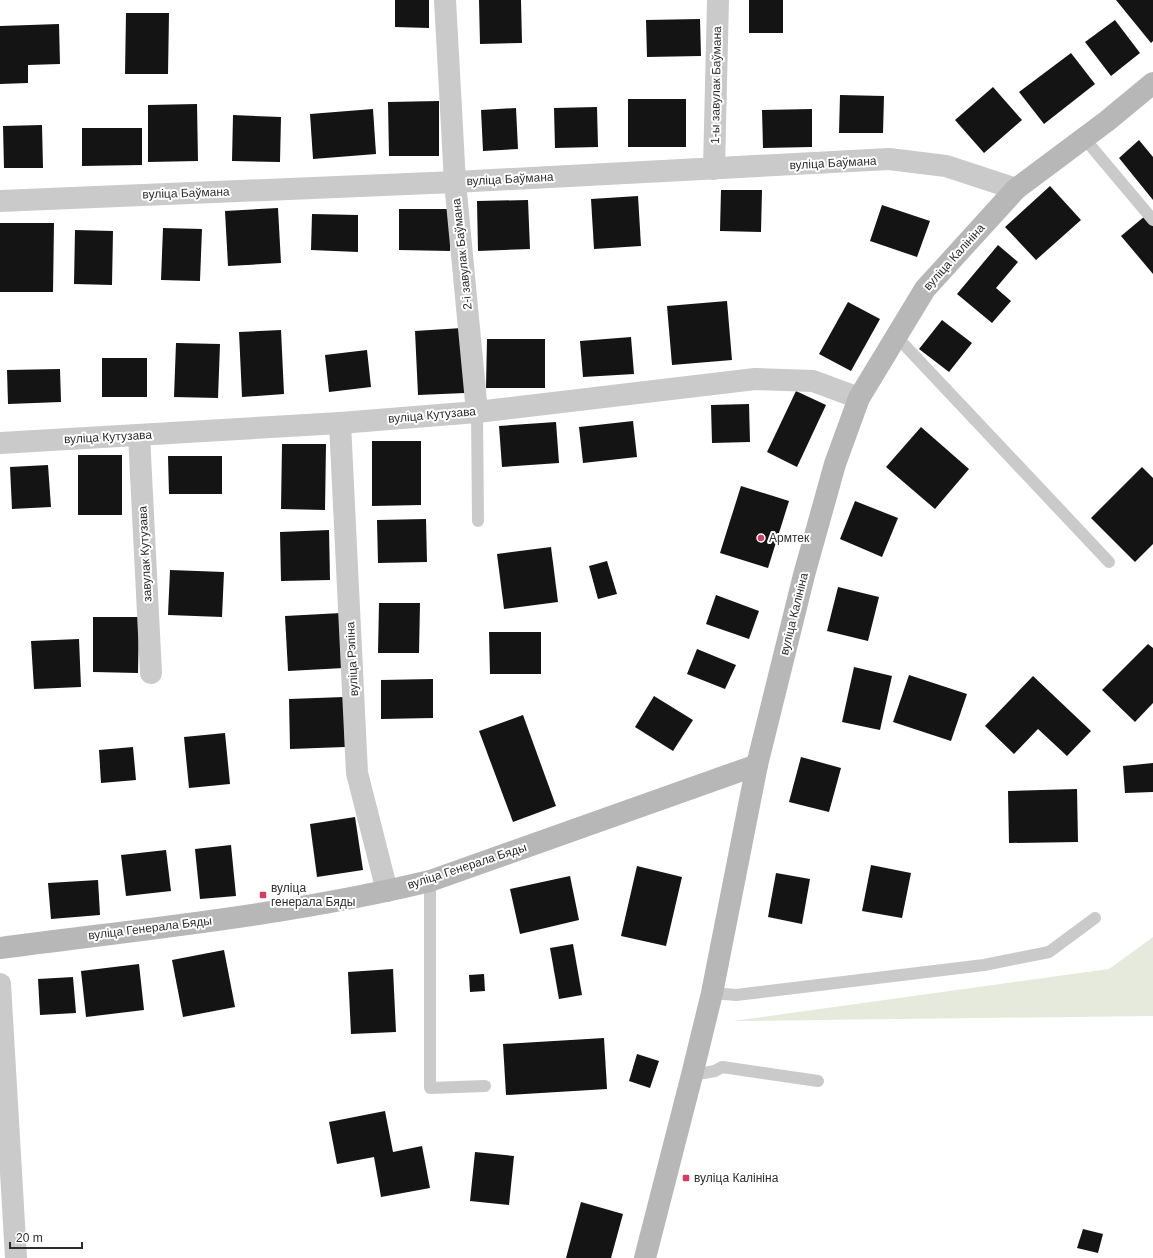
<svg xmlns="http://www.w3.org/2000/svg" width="1153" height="1258" font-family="Helvetica,sans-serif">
  <rect width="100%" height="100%" fill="#fff"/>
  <polygon fill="#e6eadc" points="1153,937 1153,1016 733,1021 1109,969"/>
  <g fill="#141414">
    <polygon points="395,0 429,0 429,28 395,27"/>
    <polygon points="479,0 521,0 522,43 480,44"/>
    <rect x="749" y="0" width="34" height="33"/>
    <polygon points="1116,0 1153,0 1153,41 1151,43"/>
    <polygon points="126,13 169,13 168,74 125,74"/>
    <polygon points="700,19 701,56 647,57 646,20"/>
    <polygon points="1115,20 1140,53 1111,76 1085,42"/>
    <polygon points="59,24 60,64 28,65 28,83 0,84 0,26"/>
    <polygon points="1071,53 1095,84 1044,124 1019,92"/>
    <polygon points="993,87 1022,120 984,153 955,120"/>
    <polygon points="840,95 884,96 883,133 839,133"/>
    <rect x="628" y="99" width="58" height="48"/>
    <polygon points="439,101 439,156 389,156 388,102"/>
    <polygon points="197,104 198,161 148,162 148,105"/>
    <polygon points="597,107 598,147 555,148 554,108"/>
    <polygon points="516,108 518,149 483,151 481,110"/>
    <polygon points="373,109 376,154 313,159 310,114"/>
    <polygon points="812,109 812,147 763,148 762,110"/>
    <polygon points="233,115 281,117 280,162 232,161"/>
    <polygon points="42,125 43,168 4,168 3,126"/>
    <polygon points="82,128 142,128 142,165 82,166"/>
    <polygon points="1139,140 1153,157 1153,200 1119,158"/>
    <polygon points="1050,186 1081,220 1036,260 1005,227"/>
    <polygon points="721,190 762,190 761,232 720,231"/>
    <polygon points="638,196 641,246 594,249 591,199"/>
    <polygon points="528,200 530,249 478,251 477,201"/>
    <polygon points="882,205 930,221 917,257 870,241"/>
    <polygon points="278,208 281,263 228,266 225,211"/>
    <polygon points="399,209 451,209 450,251 399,250"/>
    <polygon points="312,214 358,215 358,252 311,250"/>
    <polygon points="1145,216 1153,226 1153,274 1121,236"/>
    <polygon points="0,223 54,223 53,292 0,292"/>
    <polygon points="163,228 202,229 200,281 161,280"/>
    <polygon points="75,230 113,231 112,285 74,284"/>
    <polygon points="998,245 1018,262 996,288 1011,301 992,323 957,294"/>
    <polygon points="727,301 732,360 672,365 667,306"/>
    <polygon points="848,302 880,319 851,371 819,354"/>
    <polygon points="942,320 972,343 949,372 919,349"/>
    <polygon points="462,328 465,393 418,395 415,331"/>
    <polygon points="281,330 284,394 242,397 239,332"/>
    <polygon points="631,337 634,374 583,377 580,341"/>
    <polygon points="487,339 545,339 545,388 486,388"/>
    <polygon points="176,343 220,344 218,398 174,397"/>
    <polygon points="367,350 371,387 329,392 325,355"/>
    <rect x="102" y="358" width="45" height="39"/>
    <polygon points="60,369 61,402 8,404 7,370"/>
    <polygon points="796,391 826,405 797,467 767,452"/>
    <polygon points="749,404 750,442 712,443 711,405"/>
    <polygon points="633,421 637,457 583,463 579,427"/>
    <polygon points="556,422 559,463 502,467 499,426"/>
    <polygon points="921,427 969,469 935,509 886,467"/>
    <polygon points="372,441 421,441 421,505 372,506"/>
    <polygon points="282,444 326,444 325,510 281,509"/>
    <rect x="78" y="455" width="44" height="60"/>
    <polygon points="168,456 222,456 222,494 169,494"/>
    <polygon points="48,465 51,507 12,509 10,467"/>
    <polygon points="1142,467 1153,478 1153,544 1135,562 1091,518"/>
    <polygon points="741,486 789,501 768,568 720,553"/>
    <polygon points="855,501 898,518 882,557 840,539"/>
    <polygon points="426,519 427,562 378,563 377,520"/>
    <polygon points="329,530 330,580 281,581 280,532"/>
    <polygon points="551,547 558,602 504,609 497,554"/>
    <polygon points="607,561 617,594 598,599 589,566"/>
    <polygon points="170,570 224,572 222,617 168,615"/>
    <polygon points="838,587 879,597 868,641 827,631"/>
    <polygon points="716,595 759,611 749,639 706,624"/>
    <polygon points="379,603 420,603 419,653 378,653"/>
    <polygon points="341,613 344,668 288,671 285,616"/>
    <polygon points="93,617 139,617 138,673 93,672"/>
    <polygon points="489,632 541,632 541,674 490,674"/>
    <polygon points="79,639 81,687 34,689 31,641"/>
    <polygon points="1148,644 1153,648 1153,703 1135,722 1102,690"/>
    <polygon points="697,649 736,665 725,689 687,674"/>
    <polygon points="854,667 892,676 880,730 842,722"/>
    <polygon points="909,675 967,694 951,741 893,722"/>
    <polygon points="1033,676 1091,731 1067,756 1038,729 1014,754 985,726"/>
    <polygon points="433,679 433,718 381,719 381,680"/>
    <polygon points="654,696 693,720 673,751 635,727"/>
    <polygon points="344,697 345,747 290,749 289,699"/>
    <polygon points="523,715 556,806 513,822 479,731"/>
    <polygon points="225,733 230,784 189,788 184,737"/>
    <polygon points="133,747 136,780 101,783 99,750"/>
    <polygon points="801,757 841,768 829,812 789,802"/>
    <polygon points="1153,763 1153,792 1125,793 1123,766"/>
    <polygon points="1077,789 1078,842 1009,843 1008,791"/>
    <polygon points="355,817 363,870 317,877 310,824"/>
    <polygon points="231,845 236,896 200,899 195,849"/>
    <polygon points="166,850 171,891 126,896 121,855"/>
    <polygon points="871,865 911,873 902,918 862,911"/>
    <polygon points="637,866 682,877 666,946 621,936"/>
    <polygon points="776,873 810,879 802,924 768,917"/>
    <polygon points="570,876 579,920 520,934 510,889"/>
    <polygon points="98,880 100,915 51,919 48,883"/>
    <polygon points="573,944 582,995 559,999 550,948"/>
    <polygon points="224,950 235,1007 183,1017 172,960"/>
    <polygon points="139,964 144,1010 86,1017 81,971"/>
    <polygon points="393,969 396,1032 351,1034 348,972"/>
    <polygon points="484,974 485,991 470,992 469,975"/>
    <polygon points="73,977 76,1013 40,1015 38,979"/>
    <polygon points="604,1038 607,1089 506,1095 503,1044"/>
    <polygon points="637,1054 659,1061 650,1088 629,1081"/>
    <polygon points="385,1111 393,1152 422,1146 430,1188 381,1197 374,1157 337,1164 329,1122"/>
    <polygon points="475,1152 514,1156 509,1205 470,1201"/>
    <polygon points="581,1202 623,1214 611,1258 566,1258"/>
    <polygon points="1083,1229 1103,1234 1098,1253 1077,1248"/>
  </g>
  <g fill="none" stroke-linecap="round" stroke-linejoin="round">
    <g stroke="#cacaca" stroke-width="12">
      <polyline points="1084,138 1153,220"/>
      <polyline points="896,336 1109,562"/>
      <polyline points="477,412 478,521"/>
      <polyline points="430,881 430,1088 485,1086"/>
      <polyline points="712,993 736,995 984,965 1049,952 1095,918"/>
      <polyline points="692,1075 715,1071 722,1067 818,1081"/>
    </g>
    <g stroke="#cacaca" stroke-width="22">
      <polyline points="445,0 455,182 477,412"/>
      <polyline points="714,169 718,0"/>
      <polyline points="0,201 455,182 889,159 946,166 1016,189"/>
      <polyline points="340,423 357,773 387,891"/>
      <polyline points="139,435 151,673"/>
      <polyline points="0,443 340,423 477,412 755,379 813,381 859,398"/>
      <polyline points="0,984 16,1258"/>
    </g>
    <g stroke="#b7b7b7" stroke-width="22">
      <path d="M 0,948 C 144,929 289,915 430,881 L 757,765"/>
      <polyline points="645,1258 692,1075 712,993 757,765 804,575 835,464 859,398 925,289 1016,189 1107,121 1153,83"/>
    </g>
  </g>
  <g fill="#d83b61" stroke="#fff" stroke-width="1.5">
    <circle cx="761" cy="538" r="4"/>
    <rect x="259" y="891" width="8" height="8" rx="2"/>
    <rect x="682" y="1174" width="8" height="8" rx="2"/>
  </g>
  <g text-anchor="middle" stroke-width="4" stroke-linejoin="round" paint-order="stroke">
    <g font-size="12" fill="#2d2d2d" stroke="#fff">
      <text transform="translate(716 85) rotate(-89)" y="4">1-ы завулак Баўмана</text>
      <text transform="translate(833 163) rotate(-3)" y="4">вуліца Баўмана</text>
      <text transform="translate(510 179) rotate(-3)" y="4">вуліца Баўмана</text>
      <text transform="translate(186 193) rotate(-2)" y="4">вуліца Баўмана</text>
      <text transform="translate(462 254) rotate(-96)" y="4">2-і завулак Баўмана</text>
      <text transform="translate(954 257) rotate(-48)" y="4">вуліца Калініна</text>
      <text transform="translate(432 415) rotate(-5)" y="4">вуліца Кутузава</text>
      <text transform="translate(108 437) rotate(-3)" y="4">вуліца Кутузава</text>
      <text transform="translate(145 554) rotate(-93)" y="4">завулак Кутузава</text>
      <text transform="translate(794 614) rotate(-76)" y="4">вуліца Калініна</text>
      <text transform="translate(352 659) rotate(-93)" y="4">вуліца Рэпіна</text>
      <text transform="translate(467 866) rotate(-18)" y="4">вуліца Генерала Бяды</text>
      <text transform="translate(150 928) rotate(-7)" y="4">вуліца Генерала Бяды</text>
    </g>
    <g font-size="12" fill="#2d2d2d" stroke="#fff" text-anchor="start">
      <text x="769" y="542">Армтек</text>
      <text x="271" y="892">вуліца<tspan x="271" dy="14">генерала Бяды</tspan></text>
      <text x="694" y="1182">вуліца Калініна</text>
    </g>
  </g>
  <path d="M10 1242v6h72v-6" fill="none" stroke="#2d2d2d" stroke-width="2"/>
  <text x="16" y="1242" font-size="12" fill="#2d2d2d" stroke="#ffffff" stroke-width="3" paint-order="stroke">20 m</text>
</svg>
